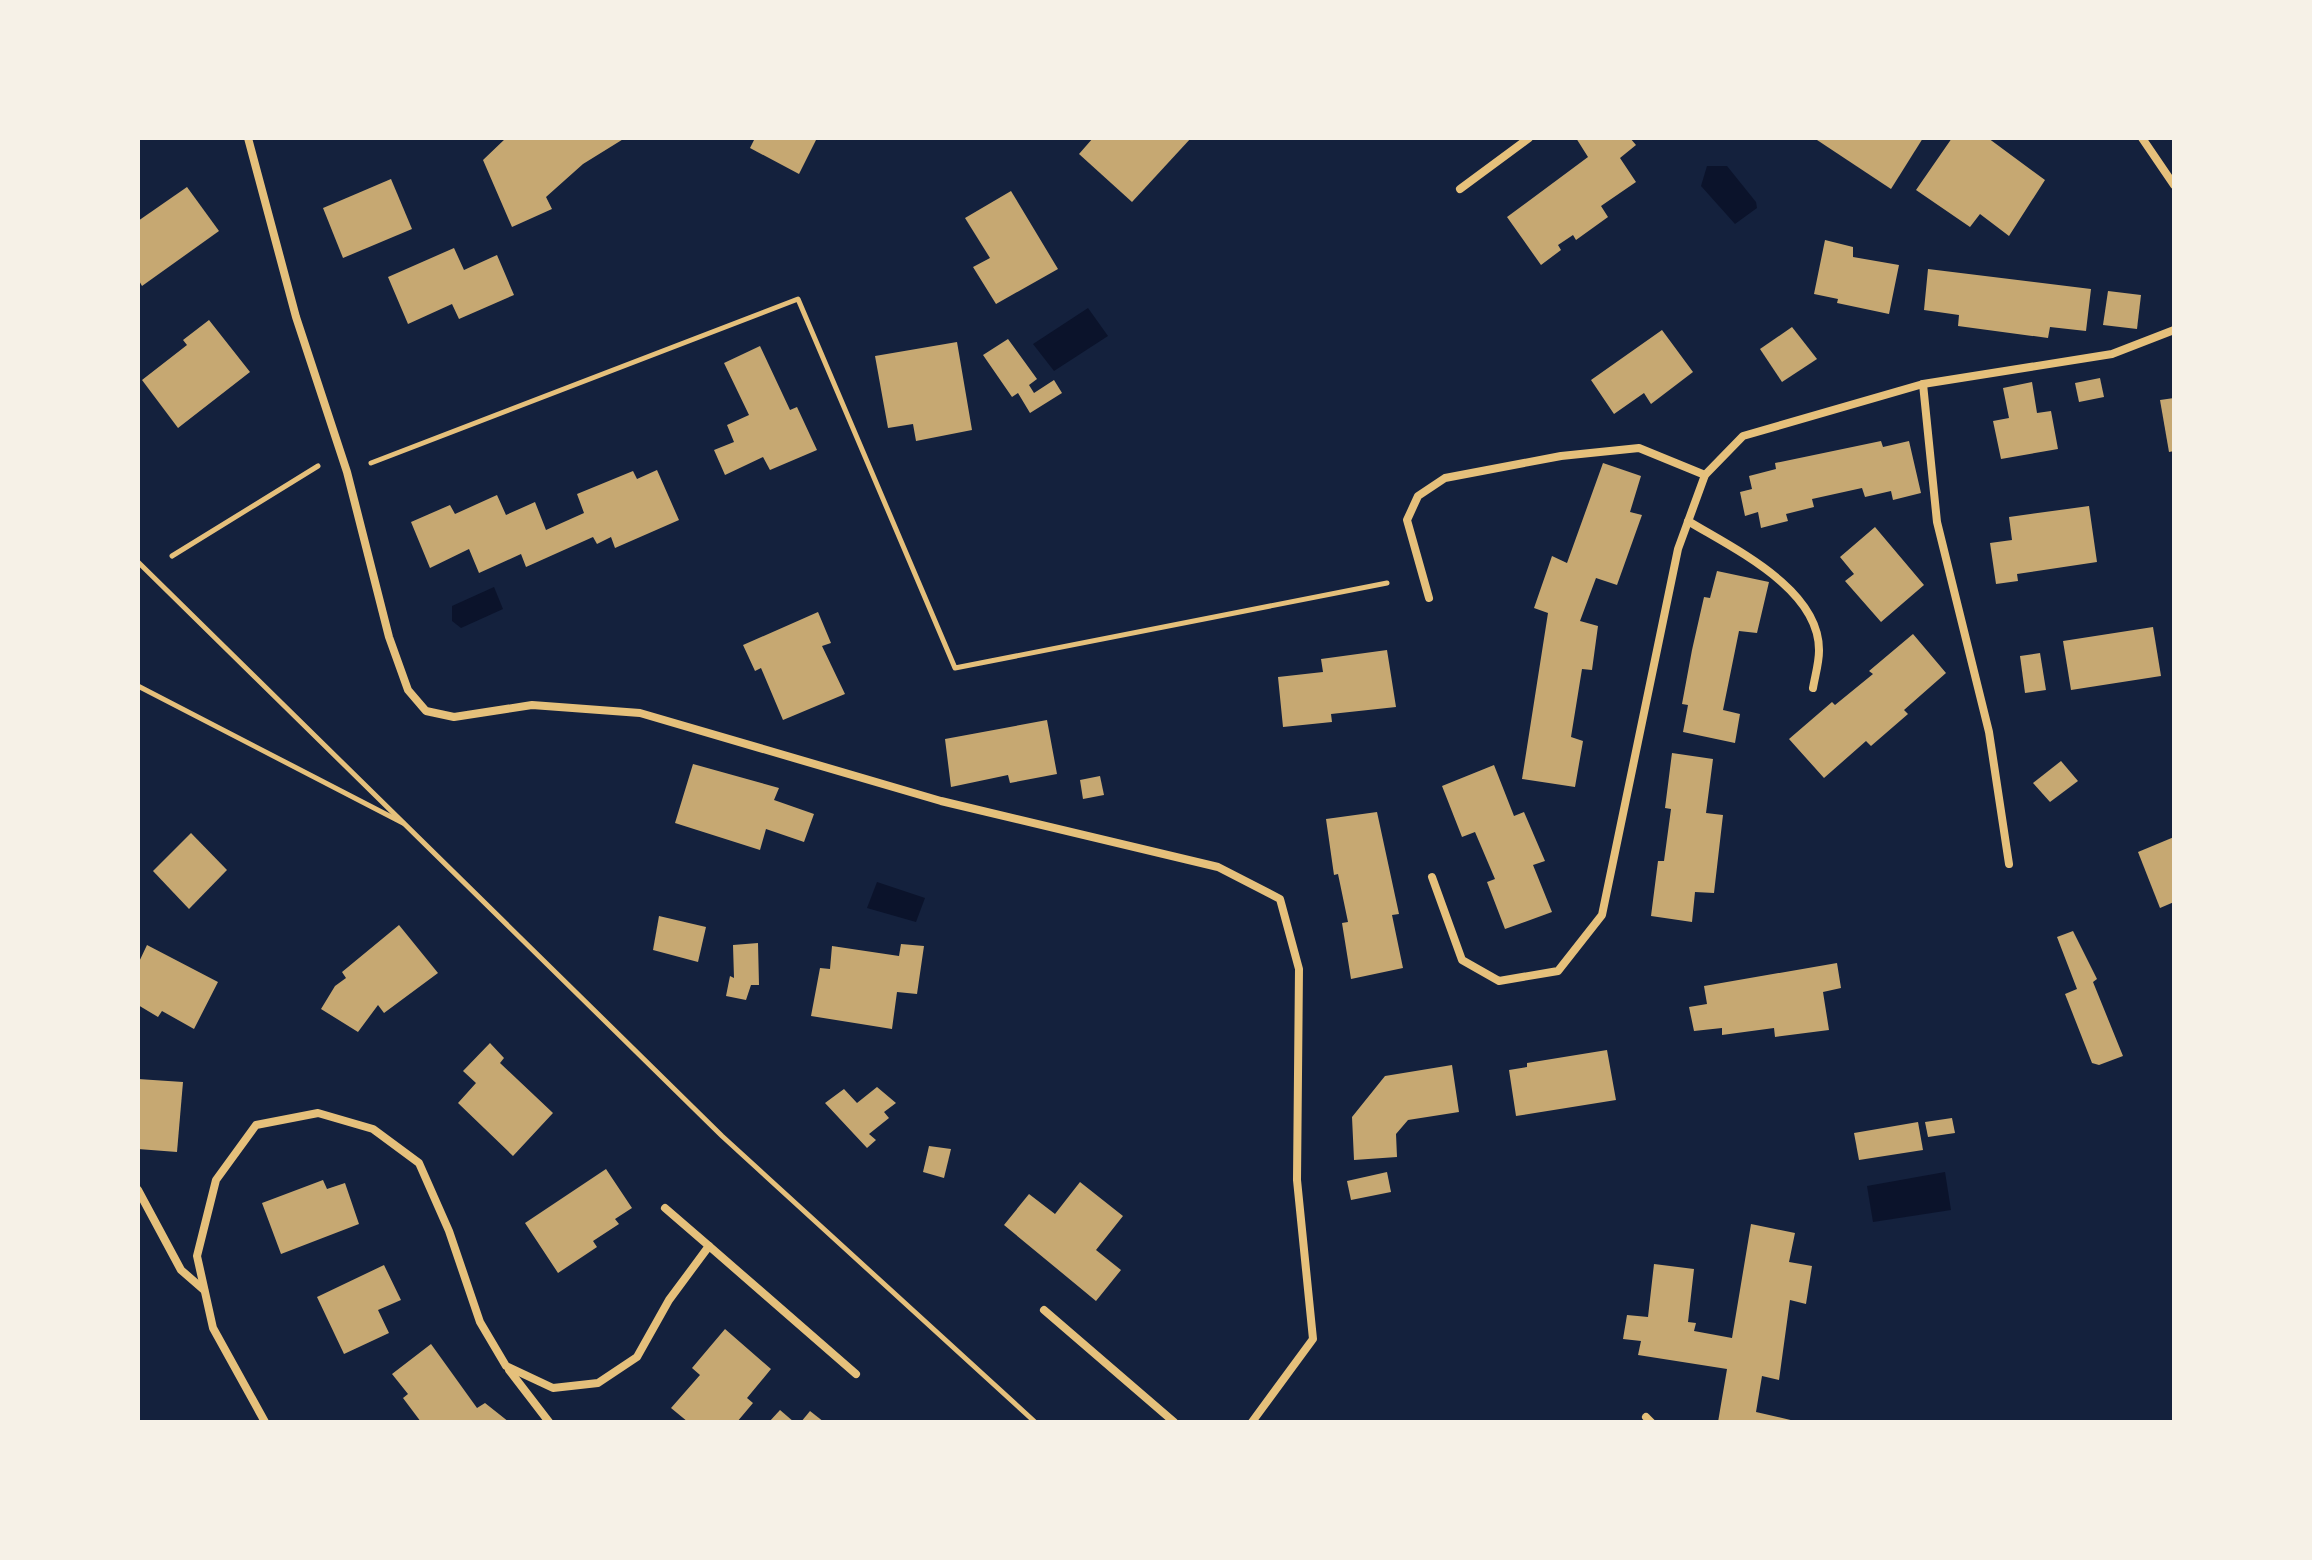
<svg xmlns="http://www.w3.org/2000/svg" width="2312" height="1560" font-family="Poppins,sans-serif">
  <rect width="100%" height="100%" fill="#14213d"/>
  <g fill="#0b132b">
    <polygon points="1707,166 1727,166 1756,202 1757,208 1735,224 1701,186"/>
    <polygon points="1088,308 1108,336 1054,371 1033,344"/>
    <polygon points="494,587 503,609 461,628 452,621 452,606"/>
    <polygon points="877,882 925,898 916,922 867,908"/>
    <polygon points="1945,1172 1951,1210 1873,1222 1867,1186"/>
  </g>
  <g fill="#c6a872">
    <polygon points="506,138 625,138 583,164 546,197 552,209 512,227 483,160"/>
    <polygon points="755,138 817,138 799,174 750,148"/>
    <polygon points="1093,138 1191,138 1132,202 1079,154"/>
    <polygon points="1576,138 1630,138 1636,145 1620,158 1636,182 1601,206 1608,217 1576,240 1573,235 1558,245 1561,250 1541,265 1507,217 1588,157"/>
    <polygon points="1814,138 1923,138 1891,189"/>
    <polygon points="1952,138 1988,138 2045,180 2009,236 1980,214 1970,227 1916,190"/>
    <polygon points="391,179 412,229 343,258 323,208"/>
    <polygon points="187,187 219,231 142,286 138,279 138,221"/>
    <polygon points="1011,191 1058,269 996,304 973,267 990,258 965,218"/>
    <polygon points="1825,240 1853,247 1853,257 1899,265 1889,314 1837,303 1838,299 1814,294"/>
    <polygon points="454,248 464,270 497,255 514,295 459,319 452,304 408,324 388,277"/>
    <polygon points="1928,269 2091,289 2086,331 2050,327 2048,338 1958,326 1959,315 1924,310"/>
    <polygon points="2108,291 2141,295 2137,329 2103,325"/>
    <polygon points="209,320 250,372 178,428 142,380 187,345 183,340"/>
    <polygon points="1792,327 1817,359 1782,382 1760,349"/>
    <polygon points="1662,330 1693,372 1651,404 1644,393 1614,414 1591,380"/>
    <polygon points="1008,339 1037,379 1029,385 1034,393 1054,380 1062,393 1030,413 1018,393 1012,397 983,355"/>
    <polygon points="957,342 972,430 916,441 913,424 888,428 875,356"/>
    <polygon points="760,346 790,410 797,407 817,450 770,470 763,457 725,475 714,450 734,442 727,425 749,415 724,363"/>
    <polygon points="2100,378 2104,397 2079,402 2075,383"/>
    <polygon points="2032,382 2037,413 2051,411 2058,449 2001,459 1993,421 2009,418 2003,388"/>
    <polygon points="2174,398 2174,451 2169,452 2160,400"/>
    <polygon points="1881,441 1883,447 1909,441 1921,493 1893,500 1891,491 1865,497 1862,488 1812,499 1814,507 1786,514 1788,521 1761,528 1758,512 1745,516 1740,492 1752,489 1749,476 1776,469 1775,463"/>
    <polygon points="1603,463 1641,476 1630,512 1642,515 1617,585 1596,578 1580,621 1598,626 1592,670 1582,669 1571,737 1583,741 1575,787 1522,779 1548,613 1534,608 1552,556 1567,563"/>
    <polygon points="657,470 679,520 615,548 611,537 597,544 593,537 526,567 521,554 479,573 469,549 430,568 411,522 450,505 455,514 497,495 506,515 535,502 546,530 584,513 577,494 633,471 637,479"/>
    <polygon points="2089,506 2097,562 2017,574 2018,581 1996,584 1990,543 2012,540 2009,517"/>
    <polygon points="1875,527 1924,585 1881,622 1845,581 1854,574 1840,557"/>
    <polygon points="1717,571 1769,582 1757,633 1739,631 1723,710 1740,714 1735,743 1683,732 1688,705 1682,704 1692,650 1704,597 1710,598"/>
    <polygon points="818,612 831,643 822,646 845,694 783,720 761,668 755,671 743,645"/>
    <polygon points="2153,627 2161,676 2071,690 2063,641"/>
    <polygon points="1913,634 1946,673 1904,710 1908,714 1871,746 1866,741 1824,778 1789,739 1832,702 1835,705 1873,674 1869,671"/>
    <polygon points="1387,650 1396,707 1331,714 1332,722 1283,727 1278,677 1323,672 1321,659"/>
    <polygon points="2040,653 2046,690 2025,693 2020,656"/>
    <polygon points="1047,720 1057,774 1010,783 1008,775 951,787 945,739"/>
    <polygon points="1672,753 1713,759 1706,813 1723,815 1714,893 1695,892 1692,922 1651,916 1658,861 1664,861 1671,809 1665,808"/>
    <polygon points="2061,761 2078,781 2050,802 2033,783"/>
    <polygon points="693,764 779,788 774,800 814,814 804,842 766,829 760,850 675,823"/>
    <polygon points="1494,765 1514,816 1524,812 1545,861 1533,865 1552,912 1505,929 1487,882 1495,879 1475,832 1462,837 1442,786"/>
    <polygon points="1100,776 1104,795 1083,799 1080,780"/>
    <polygon points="1377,812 1399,914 1392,915 1403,968 1351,979 1342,923 1348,922 1338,874 1334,875 1326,819"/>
    <polygon points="191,833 227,870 189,909 153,871"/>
    <polygon points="2174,837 2174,902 2160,908 2138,852"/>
    <polygon points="659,916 706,927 698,962 653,950"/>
    <polygon points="399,925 438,973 384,1013 378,1005 358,1032 321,1009 335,986 346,978 342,972"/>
    <polygon points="2073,931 2097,979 2093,982 2123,1056 2099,1065 2092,1063 2065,994 2077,989 2057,937"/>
    <polygon points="758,943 759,985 751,985 746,1000 726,996 730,976 734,978 733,945"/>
    <polygon points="901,944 924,946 917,994 897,992 892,1029 811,1016 820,968 830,969 832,946 899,956"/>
    <polygon points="147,945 218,982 194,1029 162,1011 158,1017 138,1005 138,964"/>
    <polygon points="1837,963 1841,988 1823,992 1829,1030 1775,1037 1774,1028 1722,1035 1722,1028 1694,1031 1689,1007 1707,1004 1704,986"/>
    <polygon points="490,1043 504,1058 500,1063 553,1113 513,1156 458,1103 476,1083 463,1071"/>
    <polygon points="1607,1050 1616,1100 1516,1116 1509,1070 1527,1067 1527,1063"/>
    <polygon points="1452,1065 1459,1112 1408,1120 1396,1134 1397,1157 1354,1160 1352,1117 1385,1076"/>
    <polygon points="138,1079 183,1082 177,1152 138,1149"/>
    <polygon points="877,1087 896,1103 884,1112 889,1118 869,1134 876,1140 867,1148 825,1103 844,1089 857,1103"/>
    <polygon points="1952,1118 1955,1133 1928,1137 1925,1122"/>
    <polygon points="1918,1122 1923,1150 1859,1160 1854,1133"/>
    <polygon points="929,1146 951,1149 944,1178 923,1172"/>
    <polygon points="606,1169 632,1208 615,1219 619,1224 593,1241 597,1247 558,1273 525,1223"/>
    <polygon points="1387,1172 1391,1192 1351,1200 1347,1181"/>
    <polygon points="323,1180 327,1189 345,1183 359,1224 281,1254 262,1203"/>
    <polygon points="1080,1182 1123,1216 1096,1250 1121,1270 1096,1301 1004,1225 1029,1194 1055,1214"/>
    <polygon points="1751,1224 1795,1233 1789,1262 1812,1266 1806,1304 1790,1300 1779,1380 1762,1376 1756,1412 1799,1422 1718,1422 1727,1369 1638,1355 1641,1341 1623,1339 1627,1315 1648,1317 1654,1264 1694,1269 1688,1322 1696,1323 1694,1331 1732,1338"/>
    <polygon points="384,1265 401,1300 378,1310 389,1333 344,1354 317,1297"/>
    <polygon points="725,1329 771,1369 747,1398 753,1403 737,1422 688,1422 671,1408 700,1375 692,1368"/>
    <polygon points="431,1344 477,1408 485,1403 509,1422 421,1422 403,1398 408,1394 392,1374"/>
    <polygon points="780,1410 794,1422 769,1422"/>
    <polygon points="810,1411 824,1422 801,1422"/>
  </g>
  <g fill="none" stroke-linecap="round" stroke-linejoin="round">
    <g stroke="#e5c07b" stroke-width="5">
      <polyline points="371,463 798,299 955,668 1387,583"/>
      <polyline points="172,556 318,466"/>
      <polyline points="138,562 722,1136 1035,1422"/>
      <polyline points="138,686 403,823"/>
    </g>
    <g stroke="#e5c07b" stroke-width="8">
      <polyline points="248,138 296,317 347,472 389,637 408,690 426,711 454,717 532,705 640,713 941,801 1218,867 1280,899 1299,969 1297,1180 1313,1339 1252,1422"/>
      <polyline points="2142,138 2174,185"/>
      <polyline points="1460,189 1529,138"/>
      <polyline points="1923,384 1937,522 1989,732 2009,864"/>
      <path d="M 1688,521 C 1734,549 1820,589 1819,651 C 1819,663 1815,676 1813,688"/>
      <polyline points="1429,598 1407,520 1418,496 1445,478 1561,456 1639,448 1705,475"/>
      <polyline points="1432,877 1462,960 1499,981 1558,971 1602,915 1678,549 1705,475 1743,436 1923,384 2112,354 2174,330"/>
      <polyline points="138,1190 181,1270 204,1290"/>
      <polyline points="665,1208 709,1246"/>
      <polyline points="1044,1310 1174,1422"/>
      <polyline points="509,1370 549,1422"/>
      <polyline points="1646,1417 1651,1422"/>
      <polyline points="265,1422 213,1328 197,1256 216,1180 256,1125 318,1113 373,1129 419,1163 449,1231 480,1322 506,1366 553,1388 598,1383 637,1357 669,1300 709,1246 856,1374"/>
    </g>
  </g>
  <rect width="2312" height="1560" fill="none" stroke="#f6f1e7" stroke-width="280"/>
</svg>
